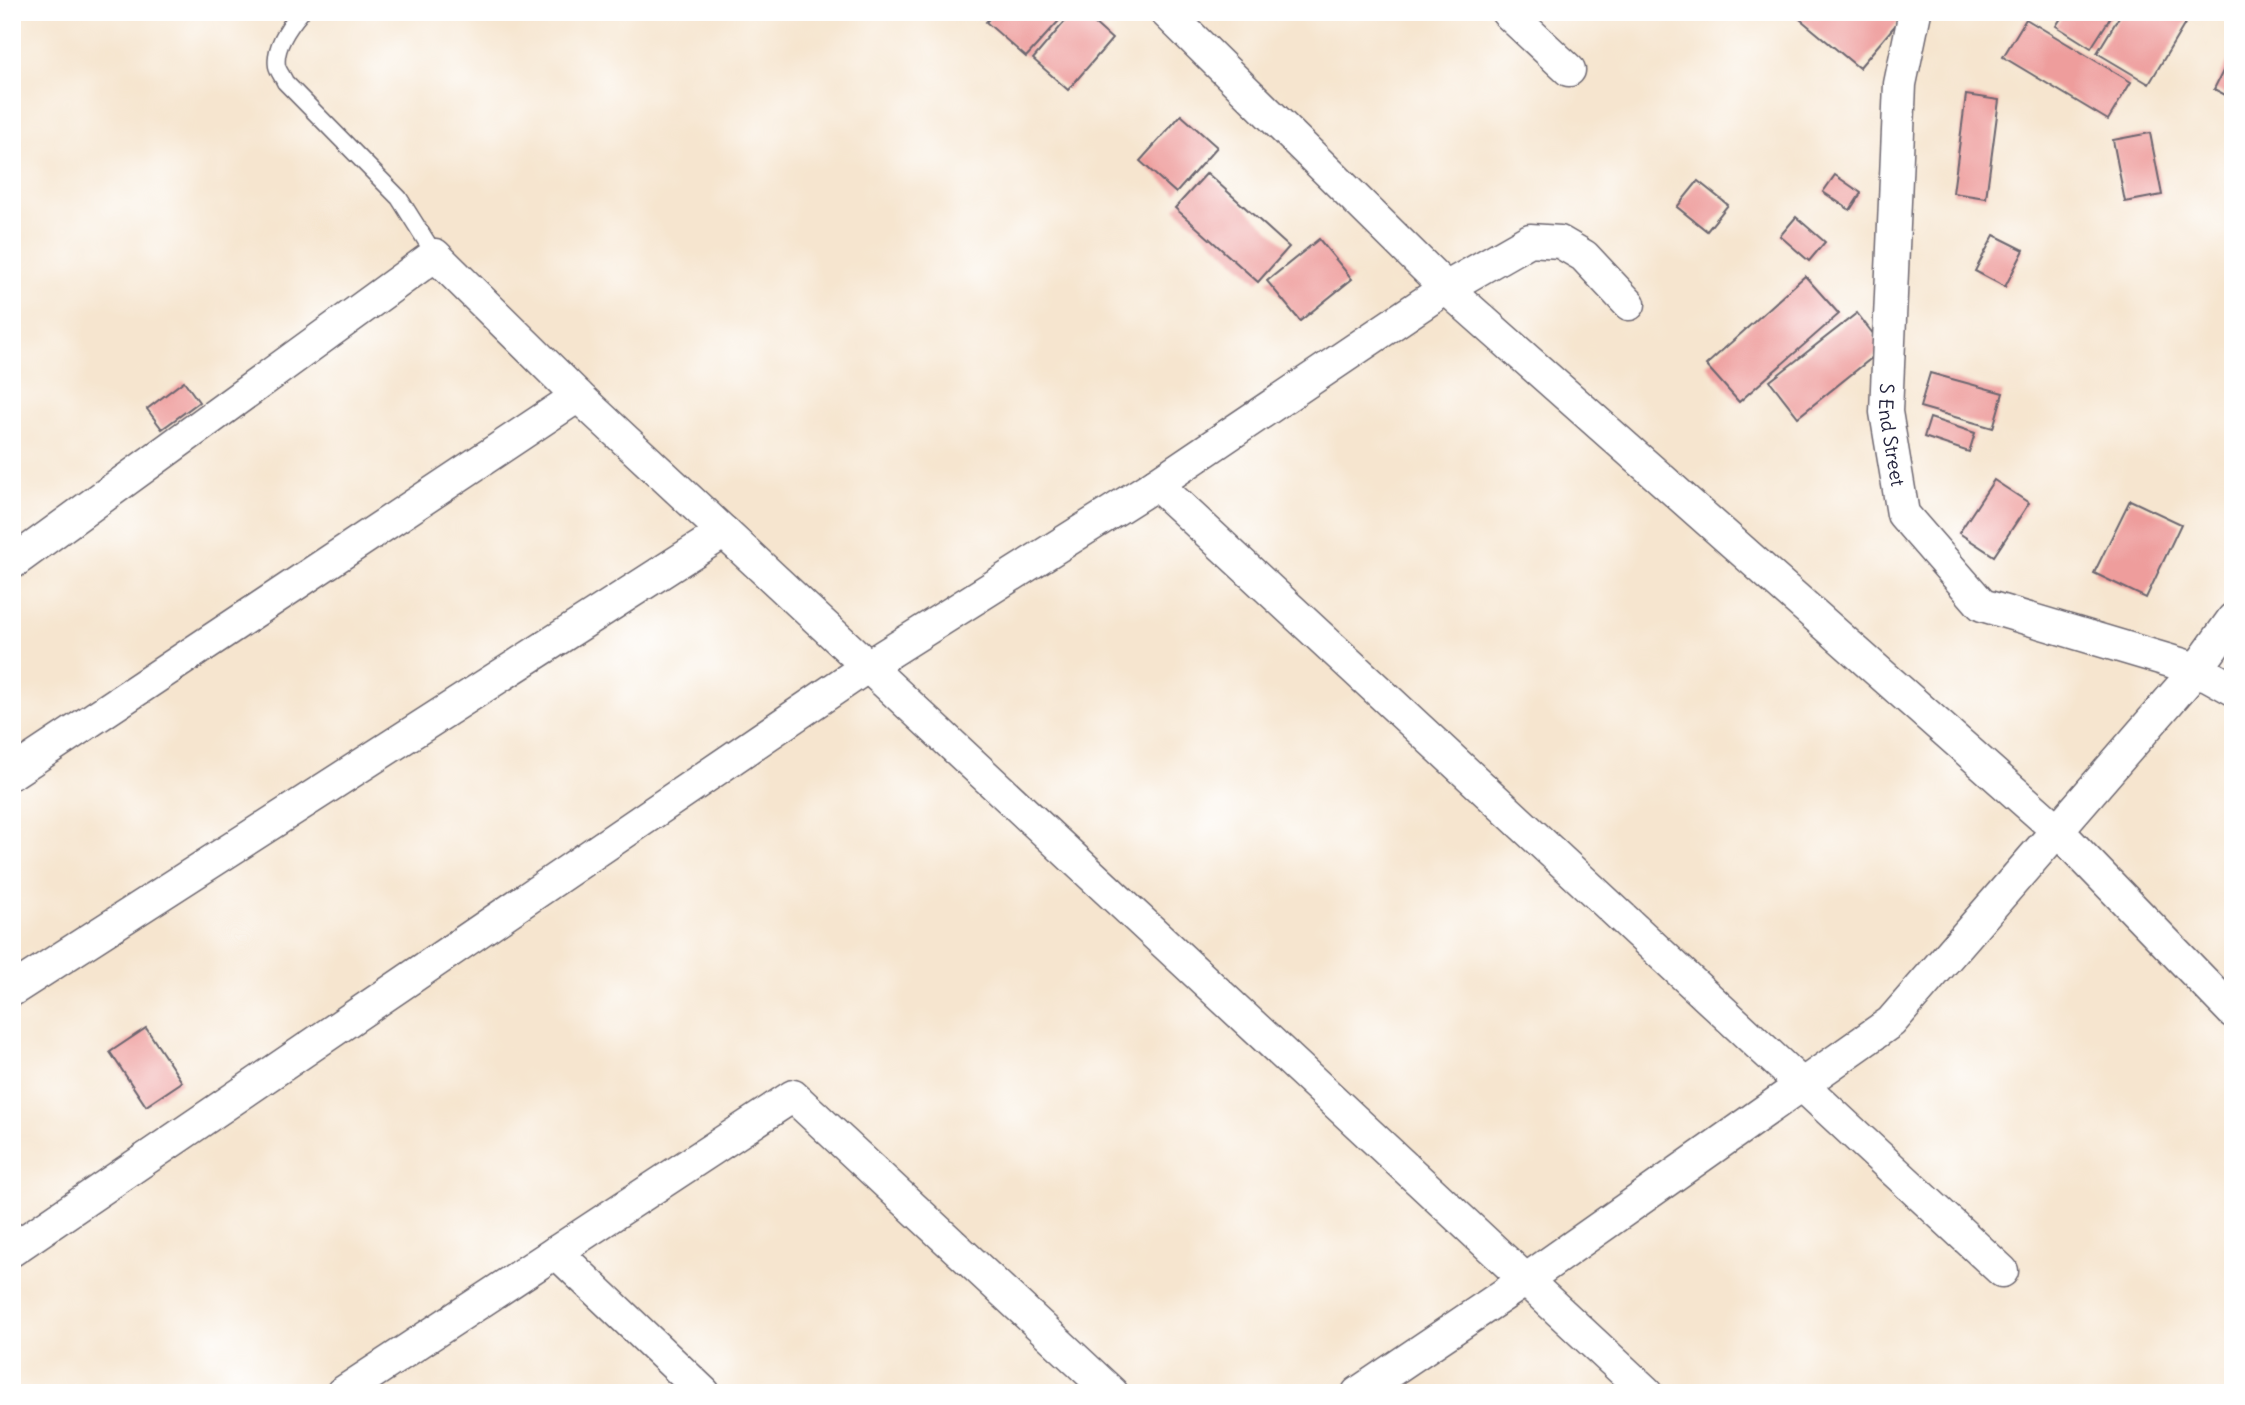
<svg xmlns="http://www.w3.org/2000/svg" width="2245" height="1405" font-family="Delius,sans-serif">
  <rect width="100%" height="100%" fill="#fff"/>
  <filter id="ink" filterUnits="userSpaceOnUse"><feTurbulence type="fractalNoise" baseFrequency=".0143" numOctaves="2"/><feDisplacementMap in="SourceGraphic" scale="14" xChannelSelector="R" yChannelSelector="G"/><feConvolveMatrix kernelMatrix="1 2 1 2 8 2 1 2 1" color-interpolation-filters="sRGB"/></filter>
  <filter id="wash" filterUnits="userSpaceOnUse"><feTurbulence type="fractalNoise" baseFrequency=".00686" numOctaves="4" result="noise"/><feDisplacementMap in="SourceGraphic" scale="28" xChannelSelector="R" yChannelSelector="G"/><feGaussianBlur stdDeviation="1.57" result="paint"/><feColorMatrix in="noise" values="0 0 0 0 0 0 0 0 0 0 0 0 0 0 0 0 0 1.4 0 .05"/><feComposite in="paint" operator="in"/></filter>
  <g filter="url(#wash)">
    <rect width="100%" height="100%" fill="#f6e5cf"/>
    <g id="blocks">
      <g fill="#ee9d9c">
        <polygon points="995,12 1067,12 1026,57 986,22"/>
        <polygon points="1073,12 1082,12 1112,39 1068,90 1033,59"/>
        <polygon points="1798,12 1901,12 1904,15 1859,68 1795,15"/>
        <polygon points="2065,12 2114,12 2091,48 2056,26"/>
        <polygon points="2122,12 2192,12 2149,84 2097,53"/>
        <polygon points="2026,19 2131,82 2108,120 2003,57"/>
        <polygon points="2233,51 2233,99 2214,89"/>
        <polygon points="1966,95 1999,100 1986,198 1953,193"/>
        <polygon points="1181,115 1217,147 1176,193 1140,161"/>
        <polygon points="2150,133 2162,195 2125,202 2113,140"/>
        <polygon points="1207,173 1289,247 1258,282 1175,208"/>
        <polygon points="1835,175 1861,193 1850,210 1823,192"/>
        <polygon points="1698,181 1728,205 1707,231 1677,207"/>
        <polygon points="1796,217 1825,242 1809,261 1780,236"/>
        <polygon points="1994,235 2024,250 2005,287 1975,271"/>
        <polygon points="1319,239 1352,279 1300,321 1267,281"/>
        <polygon points="1805,276 1839,314 1739,402 1706,365"/>
        <polygon points="1857,313 1884,348 1798,417 1770,381"/>
        <polygon points="1930,373 2003,393 1993,428 1920,407"/>
        <polygon points="184,381 199,402 162,429 147,409"/>
        <polygon points="1930,418 1975,433 1969,452 1924,437"/>
        <polygon points="1994,480 2029,503 1994,556 1959,533"/>
        <polygon points="2130,500 2181,524 2146,598 2094,573"/>
        <polygon points="146,1028 182,1082 146,1106 110,1052"/>
      </g>
    </g>
  </g>
  <g filter="url(#ink)">
    <use href="#blocks" fill-opacity="0" stroke="#6c666f" stroke-width="2"/>
    <g fill="none" stroke-linecap="round" stroke-linejoin="round">
      <defs>
        <path id="lane" d="M 301,12 C 290,25 274,47 277,66 C 278,71 283,77 285,82 L 399,198 L 435,255"/>
        <g id="street">
          <polyline points="1166,12 1446,288 1530,240 1560,242 1584,256 1629,304"/>
          <polyline points="1507,12 1569,70"/>
          <path id="s1" d="M 1915,12 L 1900,84 L 1886,412 L 1903,514 L 1982,605 L 2197,669 L 2233,689"/>
          <polyline points="1156,484 2002,1271"/>
          <polyline points="12,563 435,255 578,396 1647,1393"/>
          <polyline points="12,773 578,396"/>
          <polyline points="12,990 724,532"/>
          <polyline points="12,1250 868,666 1156,484 1446,288 2057,830 2233,1012"/>
          <polyline points="556,1252 704,1393"/>
          <polyline points="342,1393 793,1096 1112,1393"/>
          <polyline points="1358,1393 1527,1279 1891,1022 2197,669 2233,619"/>
        </g>
      </defs>
      <use href="#lane" stroke="#6c666f" stroke-width="19"/>
      <use href="#street" stroke="#6c666f" stroke-width="35"/>
      <use href="#lane" stroke="#fff" stroke-width="16"/>
      <use href="#street" stroke="#fff" stroke-width="32"/>
    </g>
  </g>
  <g text-anchor="middle" stroke-width="5" stroke-linejoin="round" paint-order="stroke">
    <g font-size="19" fill="#22223b" stroke="#fff">
      <text dy="7" stroke="none"><textPath href="#s1" startOffset="425">S End Street</textPath></text>
    </g>
  </g>
  <rect width="2245" height="1405" fill="none" stroke="#fff" stroke-width="42"/>
</svg>
